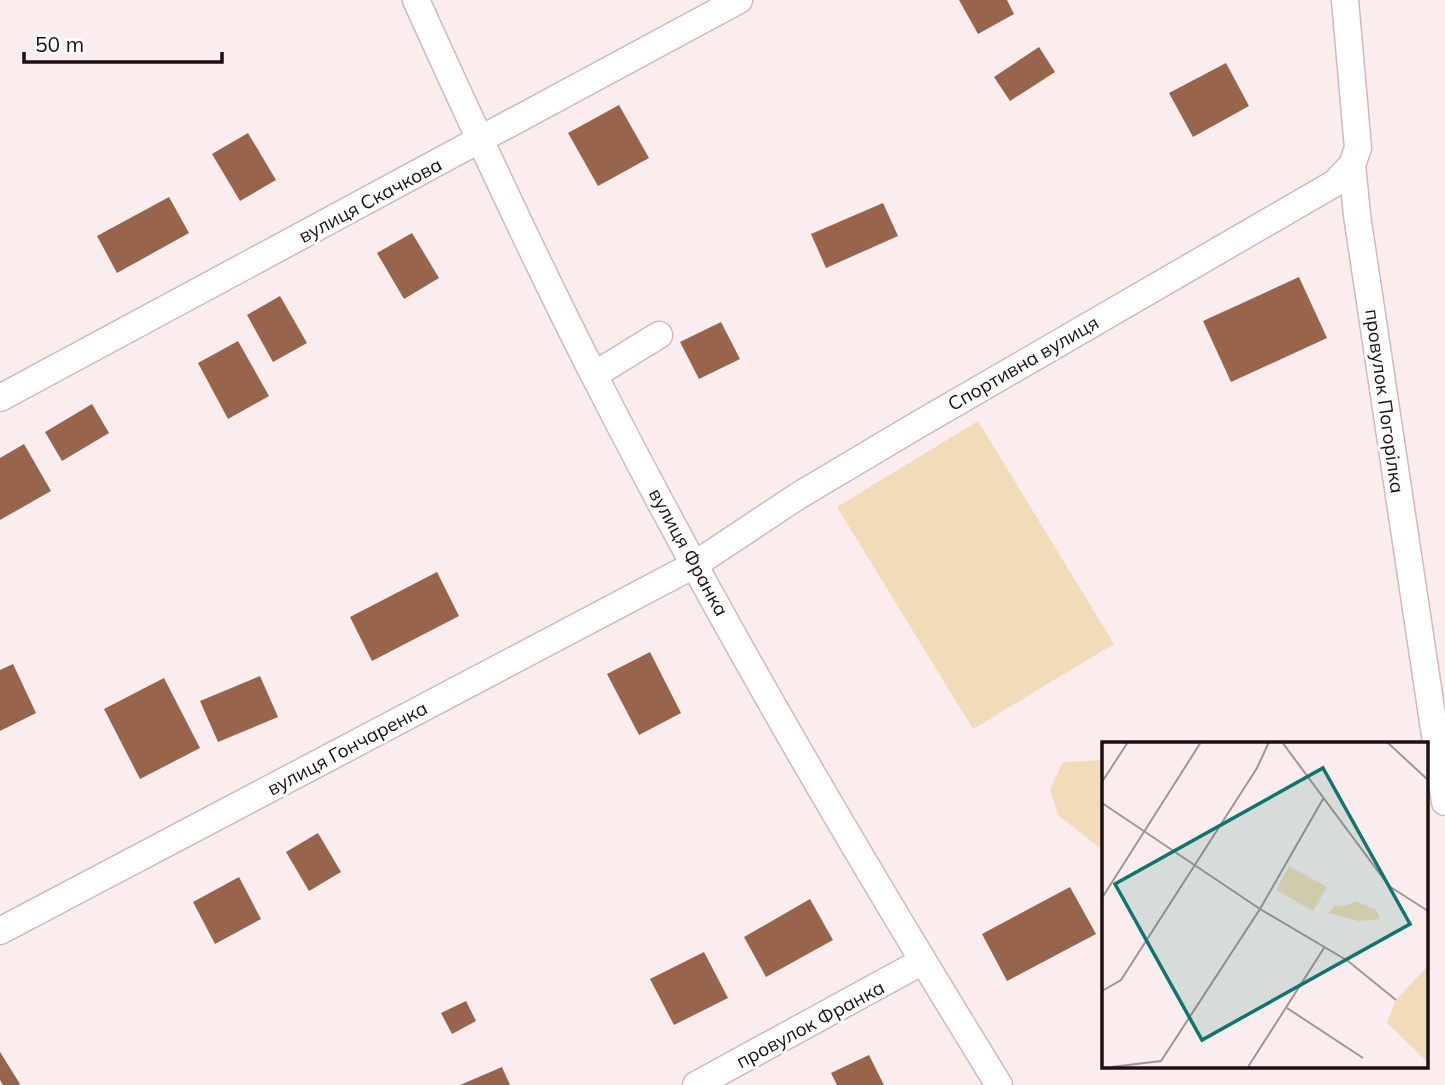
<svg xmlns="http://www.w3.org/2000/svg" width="1445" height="1085" font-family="Mulish,sans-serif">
  <rect width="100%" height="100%" fill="#fbedee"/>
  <g fill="#f1dbb8">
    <polygon points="978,421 1114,644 973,729 837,507"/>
    <polygon points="1104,760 1104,851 1058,815 1050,789 1063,762"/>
  </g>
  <g fill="#99644c">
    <polygon points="959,0 1007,0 1014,14 978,34"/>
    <polygon points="1039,47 1055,72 1010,101 994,77"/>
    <polygon points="1226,63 1249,106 1193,137 1169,93"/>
    <polygon points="619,105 649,158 598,186 568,133"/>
    <polygon points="248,133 276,180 240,201 212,154"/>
    <polygon points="169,197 189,233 117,273 97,236"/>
    <polygon points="883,203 898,236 826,268 811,234"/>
    <polygon points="412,233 439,278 404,299 377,253"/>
    <polygon points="1299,277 1327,338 1231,382 1203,321"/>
    <polygon points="280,296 307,343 273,362 247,315"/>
    <polygon points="721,322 740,359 699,379 680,342"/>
    <polygon points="238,341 269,396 228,419 198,363"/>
    <polygon points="92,404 109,433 62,461 45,432"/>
    <polygon points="24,444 51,491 0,520 0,458"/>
    <polygon points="437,572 459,616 372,661 350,617"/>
    <polygon points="650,652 681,713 639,735 607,674"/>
    <polygon points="13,664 36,713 0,731 0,670"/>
    <polygon points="260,676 278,717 218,742 200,701"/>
    <polygon points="164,678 200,748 140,779 104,709"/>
    <polygon points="318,833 341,872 309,891 286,852"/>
    <polygon points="239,877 261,919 215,944 193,902"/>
    <polygon points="1070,887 1096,934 1007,981 982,934"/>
    <polygon points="810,899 833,940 766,977 744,937"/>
    <polygon points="704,952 728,998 674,1025 650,979"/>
    <polygon points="466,1001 476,1021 452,1034 441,1013"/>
    <polygon points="0,1052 20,1084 18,1085 3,1085 0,1080"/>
    <polygon points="869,1055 884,1085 837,1085 831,1073"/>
    <polygon points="502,1067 510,1085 460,1085"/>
  </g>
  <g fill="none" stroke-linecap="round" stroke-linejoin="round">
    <defs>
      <g id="minor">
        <path d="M 416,0 C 473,126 531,252 594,375 C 717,617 856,853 999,1085"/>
        <polyline points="1345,0 1358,148 1352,165 1357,215 1445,802"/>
        <polyline points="594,375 659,335"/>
        <polyline points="0,398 739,0"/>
        <polyline points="0,931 694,565 798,496 914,427 1335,183 1352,165"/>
        <polyline points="696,1085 923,961"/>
      </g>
    </defs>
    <use href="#minor" stroke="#d6b6b8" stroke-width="29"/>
    <use href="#minor" stroke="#fff" stroke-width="26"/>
  </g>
  <g text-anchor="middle" stroke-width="6" stroke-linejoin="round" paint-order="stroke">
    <g font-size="19" fill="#1c1112" stroke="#fefefe">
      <text transform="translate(370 200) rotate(-28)" y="7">вулиця Скачкова</text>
      <text transform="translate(1023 363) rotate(-30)" y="7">Спортивна вулиця</text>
      <text transform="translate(1385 401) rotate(82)" y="7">провулок Погорілка</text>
      <text transform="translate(689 552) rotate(61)" y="7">вулиця Франка</text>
      <text transform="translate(347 748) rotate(-28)" y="7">вулиця Гончаренка</text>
      <text transform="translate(810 1024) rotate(-28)" y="7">провулок Франка</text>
    </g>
  </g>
  <g transform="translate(1102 742)">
    <rect width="326" height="326" fill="#fbedee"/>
    <path d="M 187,124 L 225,145 L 211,169 L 174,148 ZM 253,159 L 274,168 L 278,177 L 256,179 L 227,171 L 233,163 L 244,164 ZM 325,225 L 325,320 L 285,281 L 294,258 Z" fill="#f1dbb8"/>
    <path fill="none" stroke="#a29596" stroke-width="2" d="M 180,0 L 287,144 L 326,169M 285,0 L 326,38M 0,40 L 26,0M 0,61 L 158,167 L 246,219 L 294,258M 0,156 L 99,0M 0,249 L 19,238 L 155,26 L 167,0M 185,266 L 261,316M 9,325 L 59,319 L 158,167 L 221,57M 146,325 L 222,206"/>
    <path fill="#0f766e" fill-opacity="0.15" stroke="#0f766e" stroke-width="3.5" d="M 221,26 L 308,182 L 100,298 L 13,142 Z"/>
    <rect width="326" height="326" fill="none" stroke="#1c1112" stroke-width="3.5"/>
  </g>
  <path d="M24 52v10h198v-10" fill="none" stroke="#1c1112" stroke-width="3.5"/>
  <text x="35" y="52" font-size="21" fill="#1c1112" stroke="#fefefe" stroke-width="5" paint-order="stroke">50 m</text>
</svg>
